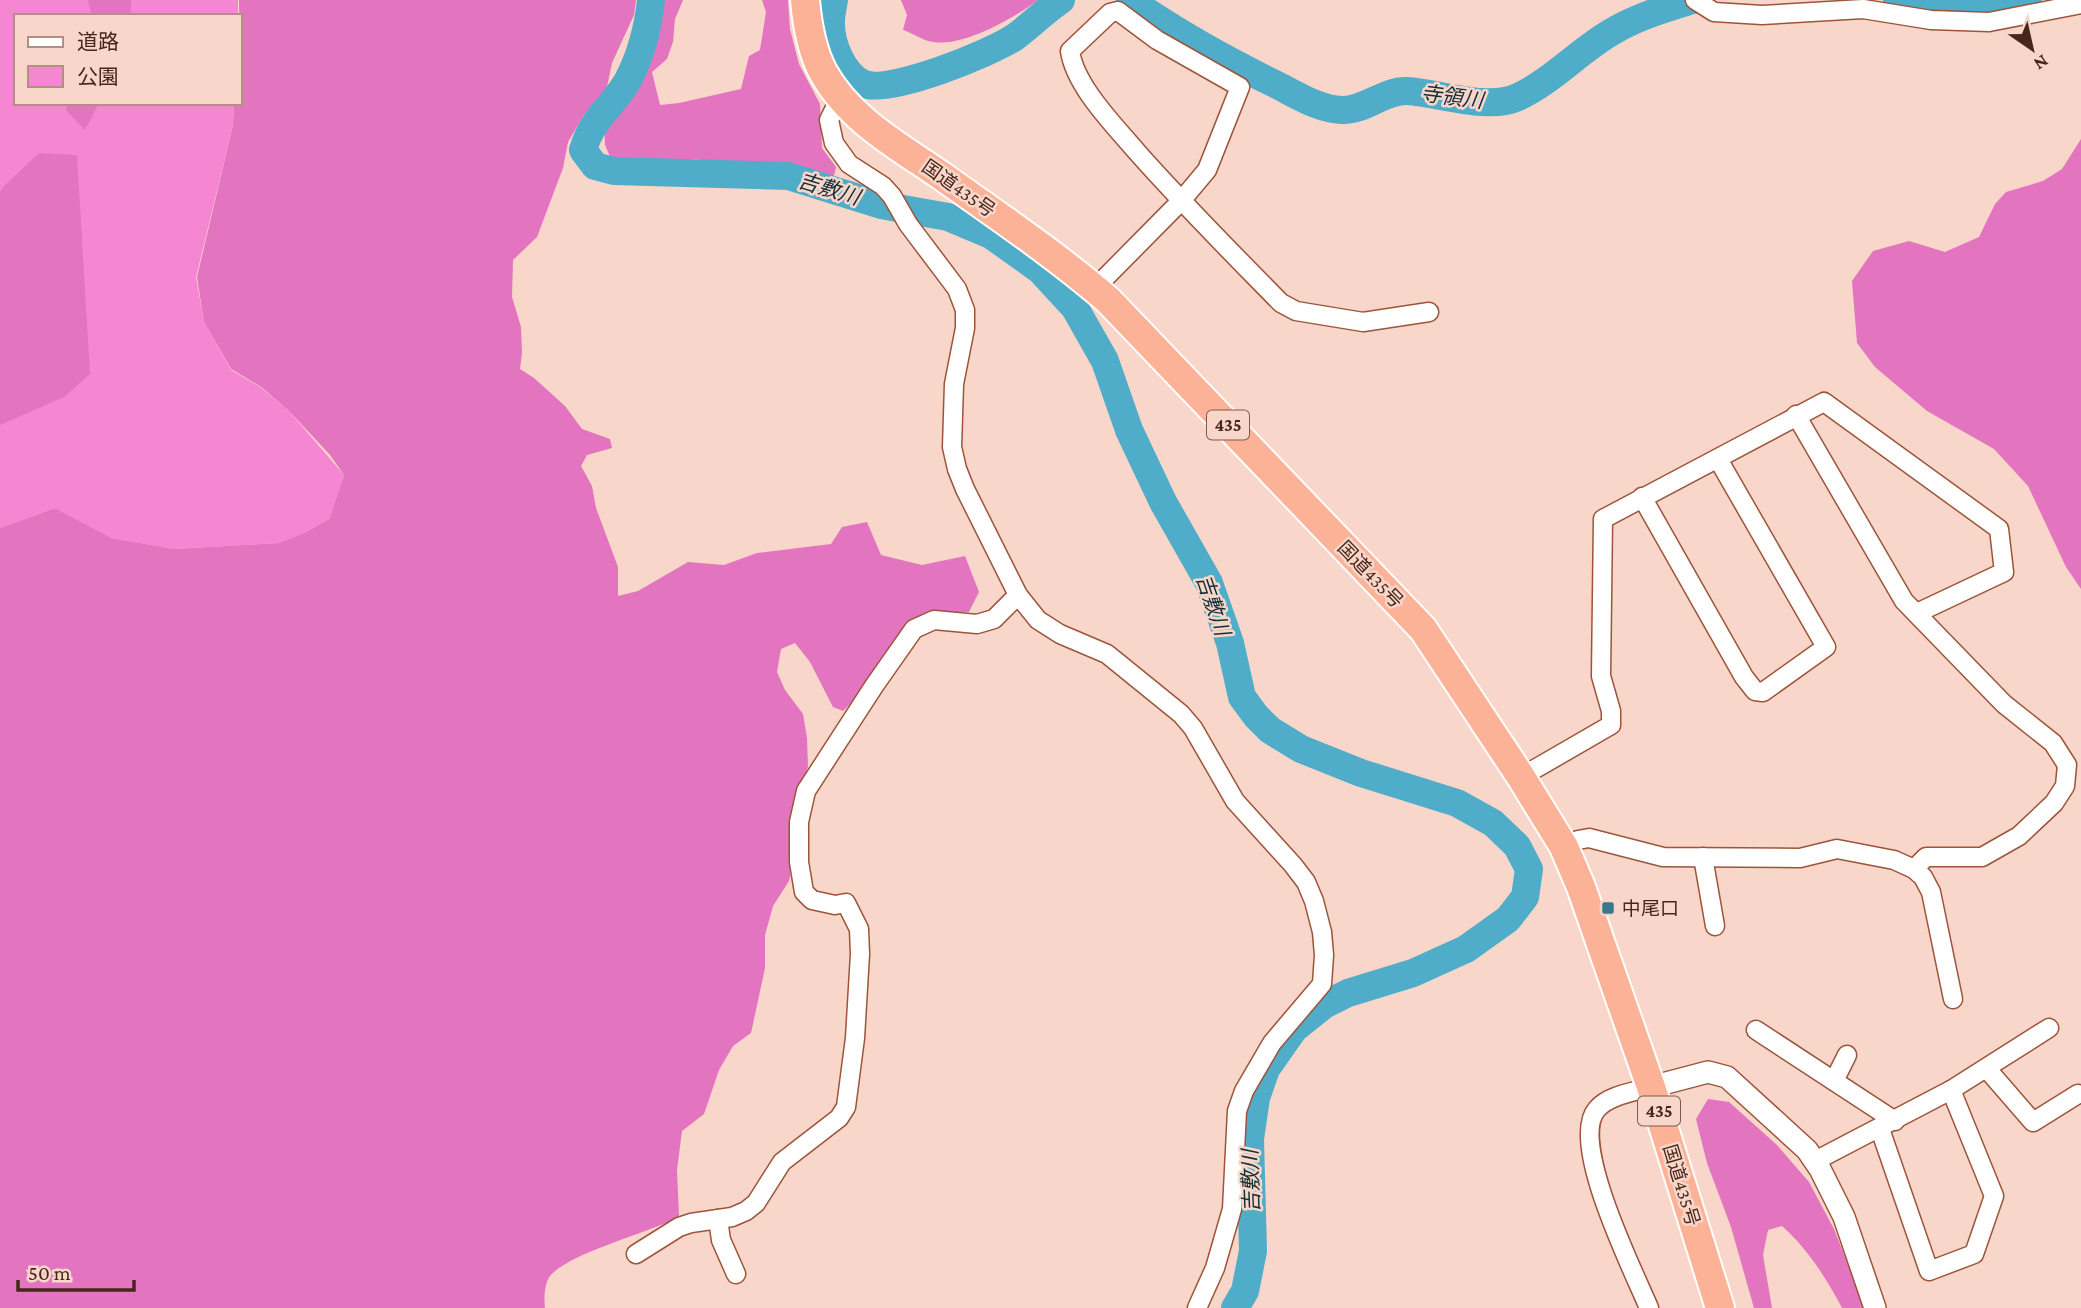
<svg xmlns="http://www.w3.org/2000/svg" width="2081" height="1308" font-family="'Crimson Pro','Noto Sans JP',serif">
  <rect width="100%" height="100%" fill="#f8d6c9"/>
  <polygon fill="#f586d1" points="0,0 238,0 238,16 16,16 16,103 234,103 233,125 196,277 204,322 231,370 260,387 288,410 344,475 329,519 304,533 279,543 174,549 112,538 55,508 0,528"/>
  <g fill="#e374c0">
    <polygon points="88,0 131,0 131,16 92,16"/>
    <path d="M 239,0 L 636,0 L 634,15 L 612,63 L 607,87 L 584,115 L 568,142 L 563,168 L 537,237 L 513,260 L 512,297 L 521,327 L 522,353 L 520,369 L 534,378 L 565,406 L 582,429 L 610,439 L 612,448 L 587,455 L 581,466 L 592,486 L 596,508 L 618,567 L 618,596 L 638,591 L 688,562 L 724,565 L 757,553 L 831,544 L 842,527 L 867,522 L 881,555 L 922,565 L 965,556 L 979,592 L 969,612 L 930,613 L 897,637 L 855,699 L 843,711 L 833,707 L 810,662 L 795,643 L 781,649 L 777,672 L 785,690 L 803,714 L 807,738 L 808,767 L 795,803 L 794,857 L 789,881 L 773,906 L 765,935 L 765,968 L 751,1033 L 733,1046 L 719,1070 L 704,1114 L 682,1131 L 677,1170 L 679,1217 C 648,1233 569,1253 550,1276 C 544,1284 544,1299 545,1308 L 0,1308 L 0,528 L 55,508 L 112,538 L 174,549 L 279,543 L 304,533 L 329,519 L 344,475 L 330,455 L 288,410 L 261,387 L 231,369 L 204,322 L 197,277 L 233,125 L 234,103 L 240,103 Z"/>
    <path d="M 662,0 L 683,0 L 675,19 L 673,42 L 667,59 L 652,72 L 660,105 L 679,103 L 741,89 L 749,56 L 760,50 L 766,12 L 762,0 L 788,0 L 790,29 L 799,64 L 820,104 L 822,148 L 836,167 L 833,181 L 820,180 L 795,171 L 694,159 L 644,166 L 612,161 L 605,145 L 604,126 C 636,91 656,47 662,0 Z"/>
    <path d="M 901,0 L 1038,0 C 1014,18 964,47 933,42 C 924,41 912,33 903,30 L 907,15 Z"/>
    <polygon points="68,103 99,103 85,130 66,110"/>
    <polygon points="2081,139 2081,589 2066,567 2028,486 1994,449 1927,411 1875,367 1857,343 1852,281 1873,251 1909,241 1945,252 1979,237 1995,204 2006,192 2043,181 2062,169"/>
    <polygon points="39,153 77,155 90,374 64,397 0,425 0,192 4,186"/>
    <path d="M 1708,1099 L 1729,1102 L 1777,1145 L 1809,1182 L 1834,1229 L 1865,1308 L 1842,1308 C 1827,1279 1807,1248 1782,1226 L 1768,1230 L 1763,1255 L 1772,1308 L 1754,1308 L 1731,1227 L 1707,1163 L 1696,1119 Z"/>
  </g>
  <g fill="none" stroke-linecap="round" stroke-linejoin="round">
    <g stroke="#4fadca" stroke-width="28">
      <path d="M 651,0 C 648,28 641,55 628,80 C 613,107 593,116 583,150 L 595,166 L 614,171 L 788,176 L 881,205 L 948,217 L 991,235 L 1040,270 L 1075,308 L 1105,361 L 1129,430 L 1163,502 L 1209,583 L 1230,643 L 1242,697 L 1256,716 L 1270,730 L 1301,749 L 1361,773 L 1457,803 L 1493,823 L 1517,846 L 1529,869 L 1525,897 L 1508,919 L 1466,949 L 1413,973 L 1348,993 L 1324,1005 L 1294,1029 L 1266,1069 L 1256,1098 L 1250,1139 L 1253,1251 L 1245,1291 L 1235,1308"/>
      <path d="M 834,0 C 833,7 831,14 831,21 C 830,43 843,75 864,84 C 891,94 991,53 1015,37 C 1031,25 1045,11 1061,0"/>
      <path d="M 1130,0 C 1177,33 1226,60 1277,85 C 1297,95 1318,109 1342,110 C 1365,111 1384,90 1407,91 C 1440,93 1488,111 1518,97 C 1552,81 1578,52 1610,33 C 1636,17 1664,9 1693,0"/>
      <polyline points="1897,0 1922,4 2028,0"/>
    </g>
    <defs>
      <g id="minor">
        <polyline points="1695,0 1714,12 1762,15 1863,9 1931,20 1989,22 2081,4"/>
        <polyline points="844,101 834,110 829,120 834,143 849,164 883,186 892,196 908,224 957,289 965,310 965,328 954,384 952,447 957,469 965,489 1018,595 1038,620 1060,634 1107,654 1181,714 1193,728 1235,801 1293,865 1306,882 1314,901 1322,932 1324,955 1322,984 1272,1043 1244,1091 1237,1111 1232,1209 1215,1268 1197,1308"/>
        <path d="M 1095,288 L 1181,201 L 1207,170 L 1240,87 L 1157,40 L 1118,11 L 1110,13 L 1070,51 C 1075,86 1114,125 1137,152 C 1183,204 1232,253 1281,303 L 1296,311 L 1363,322 L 1429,312"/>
        <polyline points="1642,497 1744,677 1755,691 1763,692 1826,647 1718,459"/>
        <polyline points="1521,777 1611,725 1611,711 1601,676 1603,519 1824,402 1999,529 2004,572 1917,613"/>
        <polyline points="1564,847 1578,840 1589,838 1663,857 1800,858 1837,849 1894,860 1914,869 1926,857 1982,857 2019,836 2054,803 2065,786 2067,765 2053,743 2004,704 1904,601 1796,415"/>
        <polyline points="1703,857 1715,926"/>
        <polyline points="1914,869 1923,877 1931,892 1953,999"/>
        <polyline points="1756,1030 1895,1121"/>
        <polyline points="1987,1069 2033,1122 2078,1094"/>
        <polyline points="1834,1081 1847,1055"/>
        <polyline points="1880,1129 1929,1271 1974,1254 1994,1196 1951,1090"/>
        <polyline points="1815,1161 1951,1090 2049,1028"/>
        <polyline points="718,1219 721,1240 736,1274"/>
        <polyline points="636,1254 679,1227 691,1223 732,1217 746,1211 756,1203 782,1162 839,1118 846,1107 855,1038 860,954 859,929 846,903 835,905 812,900 804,892 799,862 799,822 806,791 874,686 914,629 934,620 977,624 994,619 1018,595"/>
        <path d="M 1649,1308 C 1634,1272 1568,1141 1597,1109 C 1609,1095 1634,1092 1651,1087"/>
      </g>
      <polyline id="tertiary" points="1651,1087 1708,1072 1727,1077 1807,1150 1820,1169 1844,1217 1875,1308"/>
      <path id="trunk" d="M 805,0 C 807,23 812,51 823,72 C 850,121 902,148 946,179 C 1001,218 1057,256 1108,300 L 1423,629 L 1521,777 L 1564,847 L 1581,887 L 1651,1087 L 1720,1308"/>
    </defs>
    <use href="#minor" stroke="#9d5439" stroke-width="21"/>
    <use href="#tertiary" stroke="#9d5439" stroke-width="24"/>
    <use href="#trunk" stroke="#fff" stroke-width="32"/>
    <use href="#minor" stroke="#fff" stroke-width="18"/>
    <use href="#tertiary" stroke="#fff" stroke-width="21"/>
    <use href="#trunk" stroke="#fcb296" stroke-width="28"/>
  </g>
  <rect fill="#38798c" stroke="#f8d6c9" stroke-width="2.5" x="1601" y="901" width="14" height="14" rx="3.5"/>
  <g text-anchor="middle" stroke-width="5" stroke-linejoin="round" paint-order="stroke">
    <g fill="#f8d6c9" stroke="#7c5c4f" stroke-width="2">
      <rect x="1207" y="410.5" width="42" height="29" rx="5"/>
      <rect x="1638" y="1096.5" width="42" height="29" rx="5"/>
    </g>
    <g font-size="18" font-weight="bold" fill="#47271b">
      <text x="1228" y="431">435</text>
      <text x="1659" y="1117">435</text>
    </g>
    <g font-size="19" fill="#47271b" stroke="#f8d6c9">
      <text transform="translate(959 188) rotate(35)" y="7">国道435号</text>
      <text transform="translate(1371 574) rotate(46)" y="7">国道435号</text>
      <text transform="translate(1682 1185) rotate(73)" y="7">国道435号</text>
    </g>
    <g font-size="19" fill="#47271b" stroke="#f8d6c9" text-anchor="start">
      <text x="1622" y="915">中尾口</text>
    </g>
    <g font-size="21" font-style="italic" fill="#133039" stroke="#f8d6c9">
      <text transform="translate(1452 97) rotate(7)" y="7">寺領川</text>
      <text transform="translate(829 189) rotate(17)" y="7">吉敷川</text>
      <text transform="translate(1213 605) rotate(71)" y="7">吉敷川</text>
      <text transform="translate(1251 1181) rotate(-92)" y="7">吉敷川</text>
    </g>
  </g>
  <rect x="14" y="14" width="228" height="91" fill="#f8d6c9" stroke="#b19083" stroke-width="2"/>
  <rect x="28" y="37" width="35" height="10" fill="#ffffff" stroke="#b19083" stroke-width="2"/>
  <text x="77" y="49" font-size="21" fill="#47271b">道路</text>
  <rect x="28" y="66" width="35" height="21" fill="#f586d1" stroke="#b19083" stroke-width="2"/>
  <text x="77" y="84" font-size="21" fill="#47271b">公園</text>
  <g transform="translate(2032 49) rotate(146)" stroke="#f8d6c9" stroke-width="5" paint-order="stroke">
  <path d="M0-5L12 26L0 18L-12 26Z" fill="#47271b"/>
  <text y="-10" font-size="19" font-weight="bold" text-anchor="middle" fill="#47271b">N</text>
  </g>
  <path d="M18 1280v10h116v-10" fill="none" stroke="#47271b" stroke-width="3.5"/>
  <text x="28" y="1280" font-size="21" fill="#47271b" stroke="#f8d6c9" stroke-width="5" paint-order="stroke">50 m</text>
</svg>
